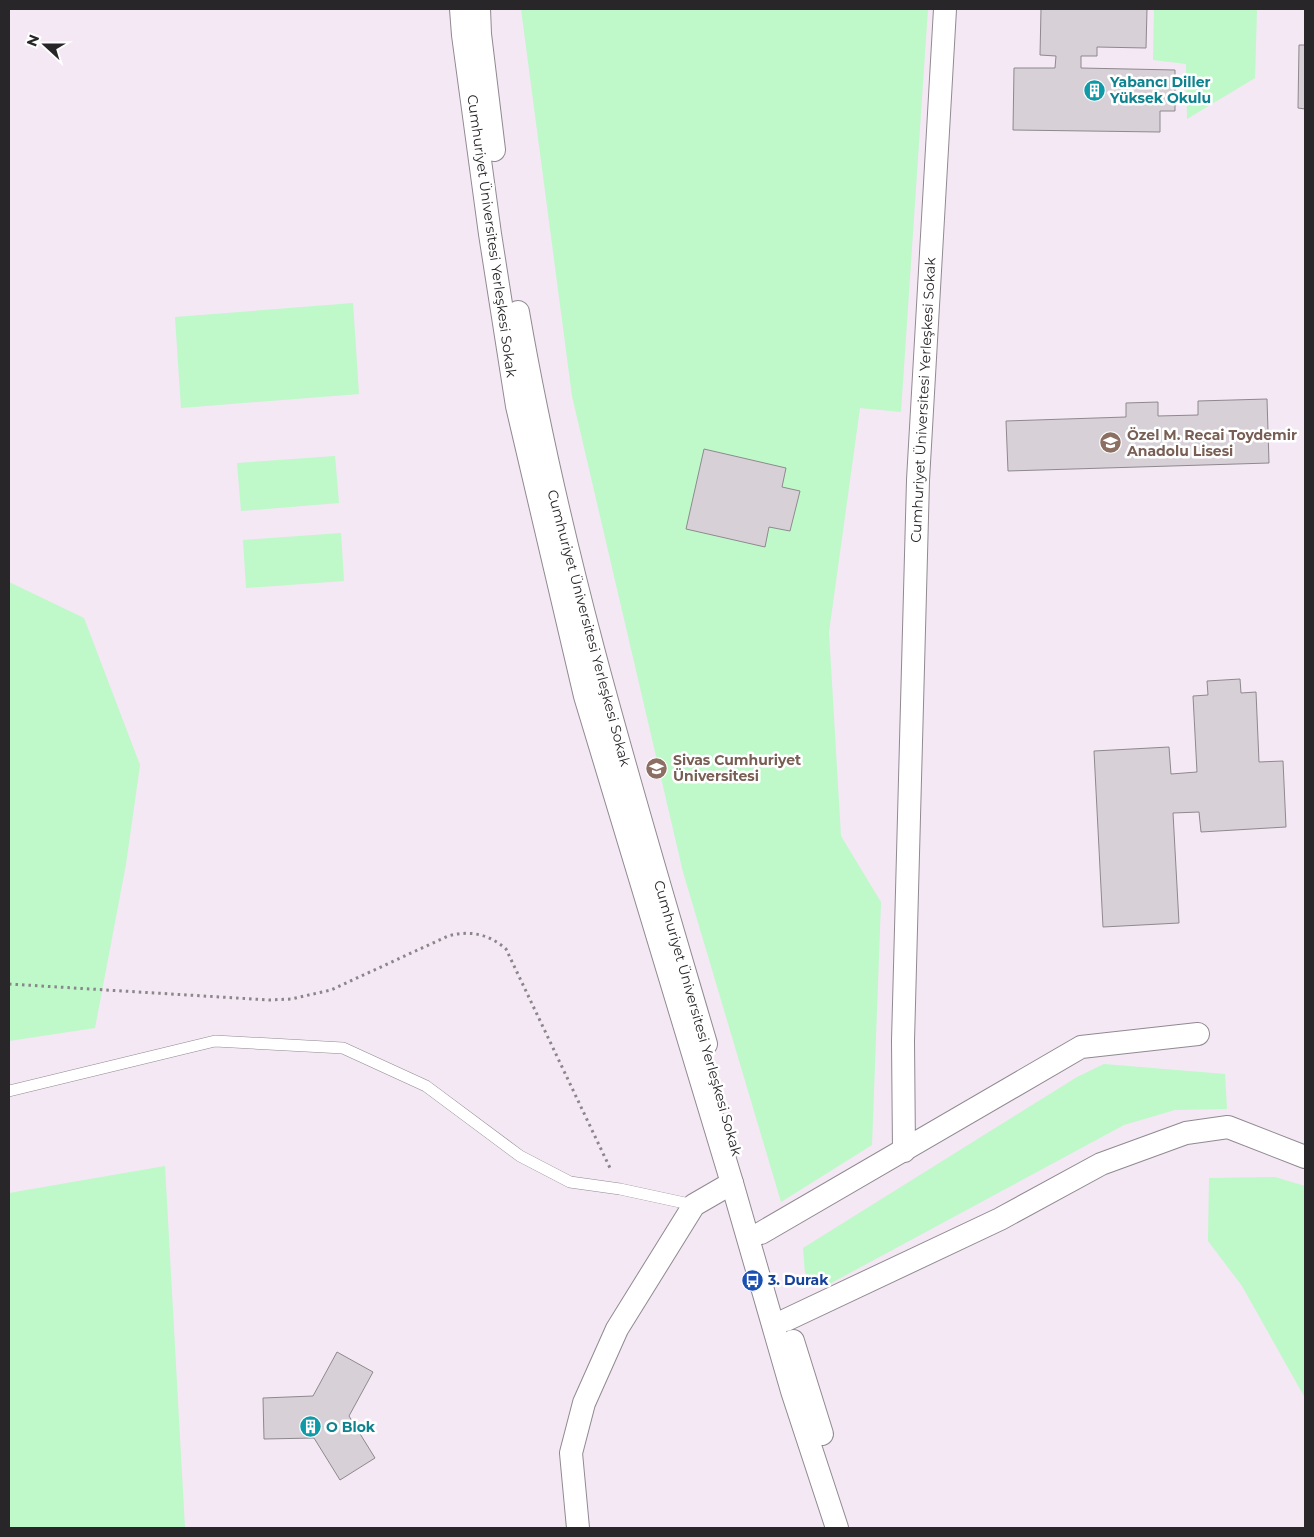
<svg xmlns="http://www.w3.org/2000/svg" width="1314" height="1537" font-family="Montserrat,sans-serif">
  <rect width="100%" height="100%" fill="#fdf7fd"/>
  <rect fill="#f3e8f4" x="9" y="9" width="1296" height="1519"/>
  <g fill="#bff8c9">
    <polygon points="521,9 928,9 901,412 860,408 829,632 841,836 881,902 872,1145 781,1202 683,872 572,396"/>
    <polygon points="1154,9 1257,9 1255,78 1187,119 1186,64 1153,60"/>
    <polygon points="353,303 359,394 181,408 175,317"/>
    <polygon points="335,456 339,503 241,511 237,463"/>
    <polygon points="341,533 344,581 246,588 243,540"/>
    <polygon points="9,582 84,618 140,765 126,864 95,1028 9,1041"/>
    <polygon points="1104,1064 1225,1074 1227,1109 1175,1110 1124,1125 822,1288 805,1273 803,1248 1077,1077"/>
    <polygon points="165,1166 185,1528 9,1528 9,1193"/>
    <polygon points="1275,1177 1305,1186 1305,1398 1242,1286 1208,1241 1209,1178"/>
  </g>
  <g fill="#d7d1d7" stroke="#8e898e">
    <polygon points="1041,9 1147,9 1146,48 1097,47 1097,56 1081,56 1081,68 1175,70 1175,111 1160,111 1160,132 1013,130 1014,68 1055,68 1056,56 1040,55"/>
    <polygon points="1299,45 1305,45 1305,109 1298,108"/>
    <polygon points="1267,399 1269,463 1008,471 1006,421 1126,417 1126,403 1158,402 1158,416 1198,415 1198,401"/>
    <polygon points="704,449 786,468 782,487 800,491 790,531 769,527 765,547 686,529"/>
    <polygon points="1240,679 1241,693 1256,692 1259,762 1283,761 1286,827 1201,832 1199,812 1173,813 1179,923 1103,927 1094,751 1169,747 1171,774 1197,772 1193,696 1208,695 1207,681"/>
    <polygon points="337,1352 373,1372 349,1416 375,1458 340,1480 314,1438 264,1439 263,1398 313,1396"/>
  </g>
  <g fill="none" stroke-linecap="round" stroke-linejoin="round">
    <defs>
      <polyline id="service" points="9,1091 215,1041 343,1048 426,1086 520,1156 570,1182 620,1189 694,1205"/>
      <g id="minor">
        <polyline points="461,9 463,35 490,234 517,406 585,696 732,1183 792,1391 837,1528"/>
        <polyline points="479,9 480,34 494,150"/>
        <path d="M 518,312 C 561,561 635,802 706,1044"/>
        <polyline points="904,1151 903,1041 918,480 945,9"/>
        <polyline points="761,1233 1081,1047 1198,1034"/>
        <polyline points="786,1320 1000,1219 1101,1164 1186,1133 1228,1127 1305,1157"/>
        <polyline points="793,1341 822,1434"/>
        <polyline points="578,1528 571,1453 584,1403 617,1329 694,1205 732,1183"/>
      </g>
    </defs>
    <use href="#service" stroke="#908a90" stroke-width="12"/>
    <use href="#minor" stroke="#908a90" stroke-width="24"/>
    <path stroke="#8a868b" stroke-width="3" stroke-dasharray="2.5 4" stroke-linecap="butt" d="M 9,984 L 269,1000 L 291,999 L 331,990 L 448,936 C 470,930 489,934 506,949 L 610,1168"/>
    <use href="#service" stroke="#fff" stroke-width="11"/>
    <use href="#minor" stroke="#fff" stroke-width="22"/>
  </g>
  <defs>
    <symbol id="building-disc" viewBox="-11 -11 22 22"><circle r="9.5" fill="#0f9aa8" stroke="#fff"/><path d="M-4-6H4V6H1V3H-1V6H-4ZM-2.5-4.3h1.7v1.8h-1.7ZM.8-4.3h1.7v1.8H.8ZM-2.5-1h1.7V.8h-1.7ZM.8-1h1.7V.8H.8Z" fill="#fff"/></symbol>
    <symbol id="school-disc" viewBox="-11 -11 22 22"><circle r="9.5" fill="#8d6e63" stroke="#fff"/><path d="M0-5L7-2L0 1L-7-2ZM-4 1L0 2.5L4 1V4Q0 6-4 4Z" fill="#fff"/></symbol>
    <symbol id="university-disc" viewBox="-11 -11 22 22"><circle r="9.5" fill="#8d6e63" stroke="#fff"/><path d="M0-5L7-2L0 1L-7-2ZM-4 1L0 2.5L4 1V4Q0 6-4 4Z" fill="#fff"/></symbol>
    <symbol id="bus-disc" viewBox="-11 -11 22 22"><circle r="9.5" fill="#1a4fb4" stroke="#fff"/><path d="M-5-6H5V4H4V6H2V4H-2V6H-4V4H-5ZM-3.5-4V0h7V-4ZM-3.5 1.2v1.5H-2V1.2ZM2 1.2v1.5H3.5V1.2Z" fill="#fff"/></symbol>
  </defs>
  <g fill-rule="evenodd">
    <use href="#building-disc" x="1082" y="78" width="25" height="25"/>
    <use href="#school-disc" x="1098" y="430" width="25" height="25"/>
    <use href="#university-disc" x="644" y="756" width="25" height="25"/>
    <use href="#bus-disc" x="740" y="1268" width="25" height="25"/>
    <use href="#building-disc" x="298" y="1414" width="25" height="25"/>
  </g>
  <g text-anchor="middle" stroke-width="5" stroke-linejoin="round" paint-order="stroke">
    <g font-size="14" font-weight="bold" fill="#0d838f" stroke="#fff" text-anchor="start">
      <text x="1110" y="87">Yabancı Diller<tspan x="1110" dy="16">Yüksek Okulu</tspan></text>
      <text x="326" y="1432">O Blok</text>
    </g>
    <g font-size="14" fill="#282629" stroke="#fff">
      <text transform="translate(492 236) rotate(82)" y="5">Cumhuriyet Üniversitesi Yerleşkesi Sokak</text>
      <text transform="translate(923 400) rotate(-87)" y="5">Cumhuriyet Üniversitesi Yerleşkesi Sokak</text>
      <text transform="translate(589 628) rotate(75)" y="5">Cumhuriyet Üniversitesi Yerleşkesi Sokak</text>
      <text transform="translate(698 1018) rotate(74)" y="5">Cumhuriyet Üniversitesi Yerleşkesi Sokak</text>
    </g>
    <g font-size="14" font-weight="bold" fill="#785e54" stroke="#fff" text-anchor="start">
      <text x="1127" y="440">Özel M. Recai Toydemir<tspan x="1127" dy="16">Anadolu Lisesi</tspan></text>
      <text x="673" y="765">Sivas Cumhuriyet<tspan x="673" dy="16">Üniversitesi</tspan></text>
    </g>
    <g font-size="14" font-weight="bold" fill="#164399" stroke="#fff" text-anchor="start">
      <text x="768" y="1285">3. Durak</text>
    </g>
  </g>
  <rect width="1314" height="1537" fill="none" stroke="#282629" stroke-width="20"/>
  <g transform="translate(45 45) rotate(291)" stroke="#ffffff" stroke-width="4" paint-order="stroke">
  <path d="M0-4L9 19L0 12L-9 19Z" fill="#282629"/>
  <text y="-8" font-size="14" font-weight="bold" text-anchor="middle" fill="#282629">N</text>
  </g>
</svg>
